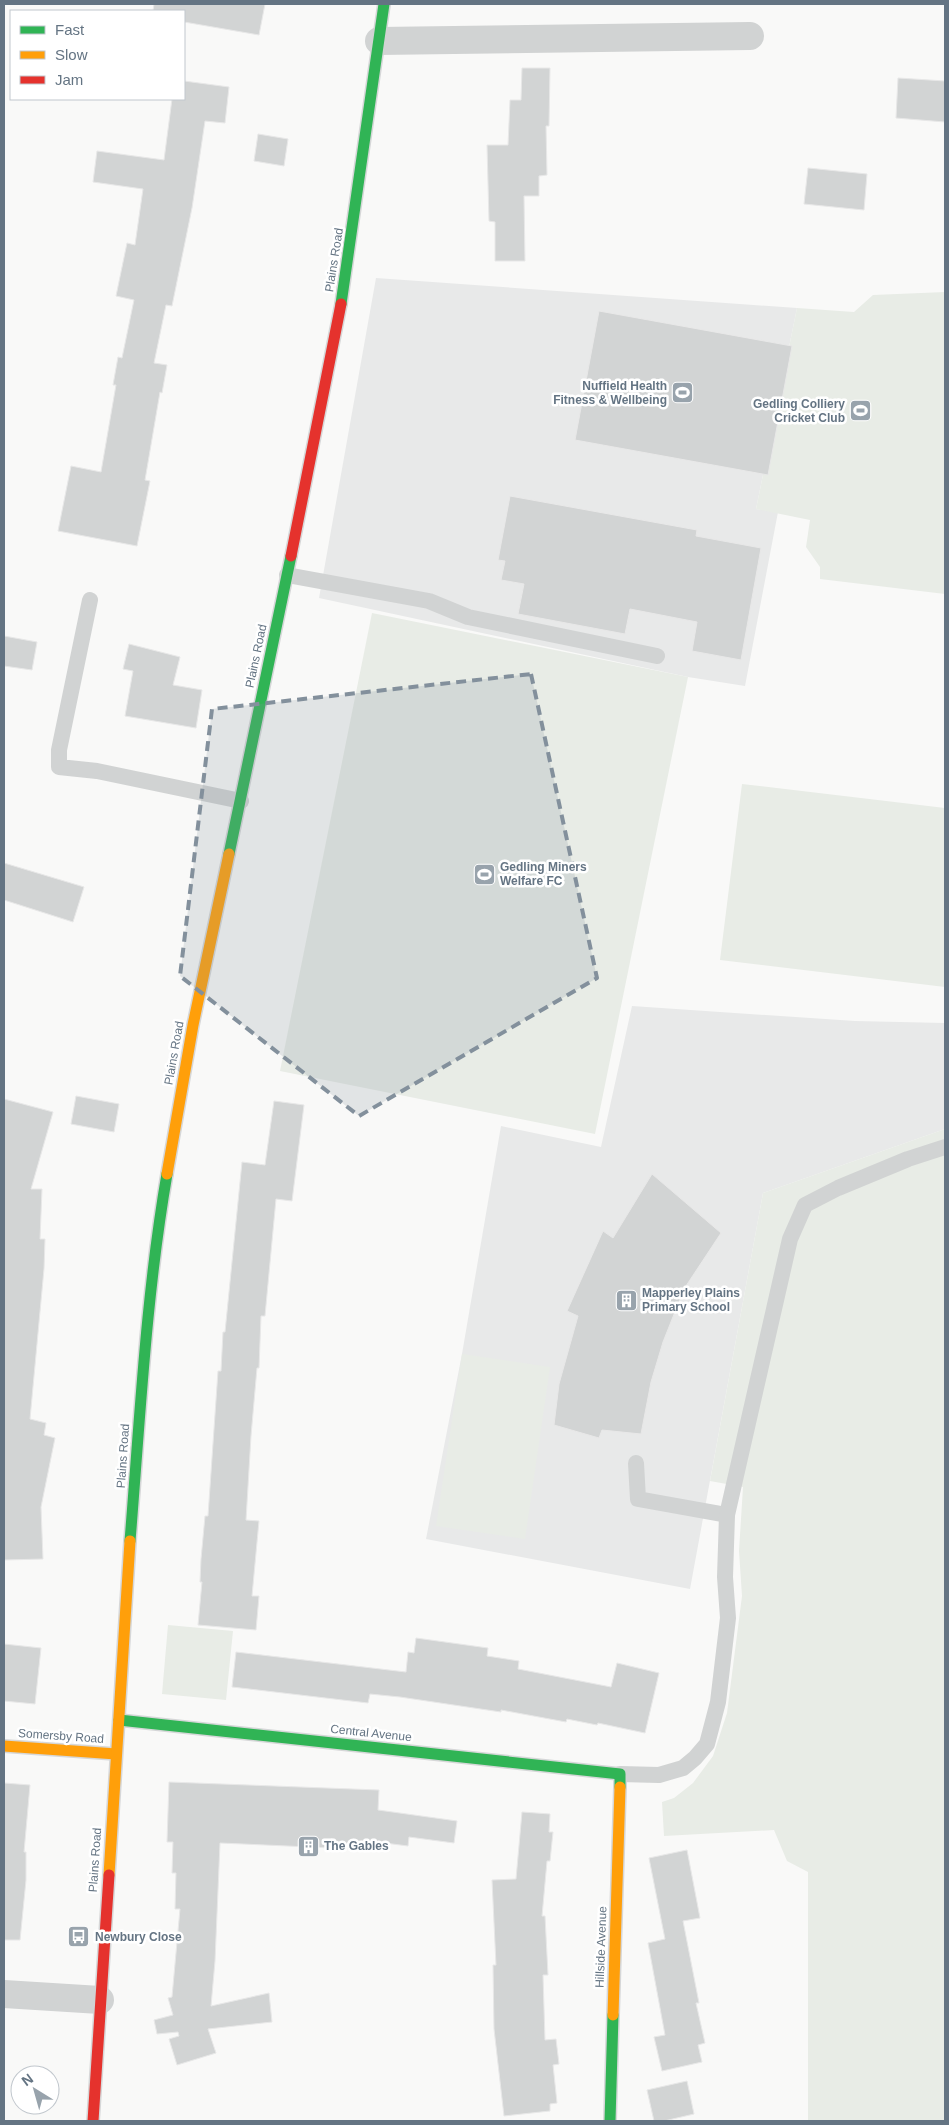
<svg xmlns="http://www.w3.org/2000/svg" width="949" height="2125" font-family="Helvetica,sans-serif">
  <rect width="100%" height="100%" fill="#f9f9f8"/>
  <g fill="#e8e9e9">
    <polygon points="376,278 797,308 756,509 778,512 745,686 688,677 319,598"/>
    <polygon points="632,1006 855,1021 945,1023 945,1129 763,1193 690,1589 426,1539 462,1354 501,1126 601,1147"/>
  </g>
  <g fill="#e8ece6">
    <polygon points="945,292 945,594 820,579 820,567 806,547 810,520 756,509 797,308 854,312 873,295"/>
    <polygon points="372,613 688,677 595,1134 280,1071"/>
    <polygon points="742,784 945,808 945,987 720,960"/>
    <polygon points="945,1129 945,2121 808,2121 808,1872 787,1861 774,1830 664,1836 662,1802 674,1798 693,1783 713,1756 727,1713 742,1596 739,1551 743,1487 710,1481 763,1193"/>
    <polygon points="462,1354 550,1367 525,1539 436,1526"/>
    <polygon points="168,1625 233,1631 226,1700 162,1694"/>
  </g>
  <g fill="#d2d4d4" stroke="#e8e8e8">
    <polygon points="154,4 265,4 259,35 184,22 184,11 153,11"/>
    <polygon points="522,68 550,68 549,126 546,126 547,175 539,176 539,196 524,196 525,261 495,261 495,222 489,221 487,145 508,145 510,100 521,100"/>
    <polygon points="898,78 945,81 945,122 896,118"/>
    <polygon points="184,81 229,87 225,123 205,121 192,208 172,306 166,305 154,363 167,365 162,393 160,392 145,480 150,481 137,546 58,531 71,466 101,472 116,385 113,385 118,357 122,358 134,300 116,296 127,243 135,245 143,189 93,182 97,151 164,160 172,99 184,99"/>
    <polygon points="258,134 288,139 284,166 254,161"/>
    <polygon points="808,168 867,174 864,210 804,204"/>
    <polygon points="599,311 792,346 768,475 575,440"/>
    <polygon points="510,496 697,530 696,536 761,548 741,660 692,651 697,622 630,609 625,634 518,614 524,584 501,580 505,561 498,560"/>
    <polygon points="4,636 37,642 32,670 4,666"/>
    <polygon points="129,644 180,657 173,685 202,690 196,728 125,716 133,671 123,669"/>
    <polygon points="4,863 84,887 73,922 4,900"/>
    <polygon points="76,1096 119,1104 114,1132 71,1124"/>
    <polygon points="4,1099 53,1112 31,1189 42,1189 40,1239 45,1239 44,1269 30,1419 46,1423 44,1435 55,1438 41,1507 43,1559 4,1560"/>
    <polygon points="274,1101 304,1105 292,1201 276,1199 265,1316 261,1316 259,1368 257,1368 251,1436 246,1520 259,1521 252,1596 259,1596 256,1630 198,1625 202,1582 200,1582 201,1559 205,1516 208,1516 218,1371 221,1371 223,1332 225,1332 242,1162 265,1165"/>
    <polygon points="652,1174 721,1233 684,1289 663,1342 651,1382 641,1434 602,1430 599,1438 554,1425 559,1384 578,1316 567,1311 603,1231 613,1238"/>
    <polygon points="416,1638 488,1648 487,1656 519,1661 518,1669 611,1687 617,1663 659,1673 645,1733 598,1723 597,1725 567,1719 566,1722 501,1710 501,1712 400,1697 370,1694 368,1703 232,1687 236,1652 406,1672 408,1652 414,1653"/>
    <polygon points="4,1644 41,1648 35,1704 4,1701"/>
    <polygon points="169,1782 379,1790 378,1810 457,1821 454,1843 409,1837 408,1846 377,1842 377,1850 220,1843 215,1961 211,2006 269,1993 272,2022 208,2029 216,2053 177,2065 169,2039 179,2036 178,2032 157,2034 154,2020 173,2015 168,1998 172,1997 180,1909 175,1909 176,1873 172,1873 173,1842 167,1842"/>
    <polygon points="4,1783 30,1785 24,1852 26,1852 26,1880 20,1940 4,1940"/>
    <polygon points="522,1812 550,1814 549,1832 553,1832 550,1861 547,1861 542,1916 545,1916 548,1975 543,1975 545,2040 556,2039 559,2064 553,2065 557,2103 550,2104 550,2111 504,2116 494,2029 493,1965 496,1965 492,1880 516,1879"/>
    <polygon points="687,1850 700,1918 683,1921 699,2003 696,2003 705,2043 698,2045 702,2062 662,2071 654,2037 665,2035 648,1943 665,1939 649,1858"/>
    <polygon points="687,2081 694,2114 664,2121 654,2121 647,2090"/>
  </g>
  <g fill="none" stroke-linecap="round" stroke-linejoin="round">
    <defs>
      <g id="fast">
        <polyline points="341,304 384,4"/>
        <polyline points="229,854 291,556"/>
        <path d="M 130,1541 C 140,1418 146,1295 167,1174"/>
        <polyline points="119,1720 620,1774 620,1787"/>
        <polyline points="610,2121 613,2015"/>
      </g>
      <g id="slow">
        <polyline points="167,1174 193,1025 229,854"/>
        <polyline points="4,1746 116,1754"/>
        <polyline points="109,1875 130,1541"/>
        <polyline points="613,2015 620,1787"/>
      </g>
      <g id="jam">
        <polyline points="291,556 341,304"/>
        <polyline points="93,2121 109,1875"/>
      </g>
    </defs>
    <use href="#fast" stroke="#d6d7d8" stroke-width="14"/>
    <use href="#slow" stroke="#d6d7d8" stroke-width="14"/>
    <use href="#jam" stroke="#d6d7d8" stroke-width="14"/>
    <g stroke="#d1d3d3" stroke-width="16">
      <polyline points="287,575 429,601 468,617 657,656"/>
      <polyline points="90,600 59,750 59,767 97,771 241,801"/>
      <polyline points="636,1463 638,1499 727,1515"/>
      <polyline points="620,1774 659,1775 683,1768 695,1758 707,1744 718,1702 728,1618 725,1577 727,1515 790,1239 805,1205 838,1188 908,1159 945,1147"/>
    </g>
    <g stroke="#d1d3d3" stroke-width="28">
      <polyline points="379,41 750,36"/>
      <polyline points="4,1994 100,2000"/>
    </g>
    <use href="#fast" stroke="#30b455" stroke-width="11"/>
    <use href="#slow" stroke="#ff9f0a" stroke-width="11"/>
    <use href="#jam" stroke="#e5322d" stroke-width="11"/>
  </g>
  <path fill="#83909c" fill-opacity="0.2" stroke="#83909c" stroke-width="4" stroke-dasharray="10 6" stroke-linejoin="round" d="M 531,674 L 597,978 L 359,1116 L 180,976 L 212,709 Z"/>
  <defs>
    <symbol id="stadium-square" viewBox="-11 -11 22 22"><rect x="-9" y="-9" width="18" height="18" rx="4" fill="#98a3ac" stroke="#fff"/><path d="M0-5a6.5 5 0 1 0 0 10a6.5 5 0 1 0 0-10ZM-3.5-1.8h7v3.6h-7Z" fill="#fff"/></symbol>
    <symbol id="building-square" viewBox="-11 -11 22 22"><rect x="-9" y="-9" width="18" height="18" rx="4" fill="#98a3ac" stroke="#fff"/><path d="M-4-6H4V6H1V3H-1V6H-4ZM-2.5-4.3h1.7v1.8h-1.7ZM.8-4.3h1.7v1.8H.8ZM-2.5-1h1.7V.8h-1.7ZM.8-1h1.7V.8H.8Z" fill="#fff"/></symbol>
    <symbol id="bus-square" viewBox="-11 -11 22 22"><rect x="-9" y="-9" width="18" height="18" rx="4" fill="#98a3ac" stroke="#fff"/><path d="M-5-6H5V4H4V6H2V4H-2V6H-4V4H-5ZM-3.5-4V0h7V-4ZM-3.5 1.2v1.5H-2V1.2ZM2 1.2v1.5H3.5V1.2Z" fill="#fff"/></symbol>
  </defs>
  <g fill-rule="evenodd">
    <use href="#stadium-square" x="670" y="380" width="25" height="25"/>
    <use href="#stadium-square" x="848" y="398" width="25" height="25"/>
    <use href="#stadium-square" x="472" y="862" width="25" height="25"/>
    <use href="#building-square" x="614" y="1288" width="25" height="25"/>
    <use href="#building-square" x="296" y="1834" width="25" height="25"/>
    <use href="#bus-square" x="66" y="1924" width="25" height="25"/>
  </g>
  <g text-anchor="middle" stroke-width="5" stroke-linejoin="round" paint-order="stroke">
    <g font-size="12" fill="#647483" stroke="#fff">
      <text transform="translate(334 260) rotate(-81)" y="4">Plains Road</text>
      <text transform="translate(256 656) rotate(-78)" y="4">Plains Road</text>
      <text transform="translate(174 1053) rotate(-80)" y="4">Plains Road</text>
      <text transform="translate(123 1456) rotate(-86)" y="4">Plains Road</text>
      <text transform="translate(371 1733) rotate(6)" y="4">Central Avenue</text>
      <text transform="translate(61 1736) rotate(4)" y="4">Somersby Road</text>
      <text transform="translate(95 1860) rotate(-86)" y="4">Plains Road</text>
      <text transform="translate(601 1947) rotate(-88)" y="4">Hillside Avenue</text>
    </g>
    <g font-size="12" font-weight="bold" fill="#647483" stroke="#fff" text-anchor="start">
      <text x="667" y="390" text-anchor="end">Nuffield Health<tspan x="667" dy="14">Fitness &amp; Wellbeing</tspan></text>
      <text x="845" y="408" text-anchor="end">Gedling Colliery<tspan x="845" dy="14">Cricket Club</tspan></text>
      <text x="500" y="871">Gedling Miners<tspan x="500" dy="14">Welfare FC</tspan></text>
      <text x="642" y="1297">Mapperley Plains<tspan x="642" dy="14">Primary School</tspan></text>
      <text x="324" y="1850">The Gables</text>
      <text x="95" y="1941">Newbury Close</text>
    </g>
  </g>
  <rect width="949" height="2125" fill="none" stroke="#647483" stroke-width="10"/>
  <rect x="10" y="10" width="175" height="90" fill="#ffffff" stroke="#c1c7cd"/>
  <rect x="20" y="26" width="25" height="8" fill="#30b455" stroke="#c1c7cd"/>
  <text x="55" y="35" font-size="15" fill="#647483">Fast</text>
  <rect x="20" y="51" width="25" height="8" fill="#ff9f0a" stroke="#c1c7cd"/>
  <text x="55" y="60" font-size="15" fill="#647483">Slow</text>
  <rect x="20" y="76" width="25" height="8" fill="#e5322d" stroke="#c1c7cd"/>
  <text x="55" y="85" font-size="15" fill="#647483">Jam</text>
  <g transform="translate(35 2090) rotate(323)"><circle r="24" fill="#ffffff" stroke="#c1c7cd"/>
  <path d="M0-4L9 19L0 12L-9 19Z" fill="#98a3ac"/>
  <text y="-8" font-size="14" font-weight="bold" text-anchor="middle" fill="#647483">N</text>
  </g>
</svg>
